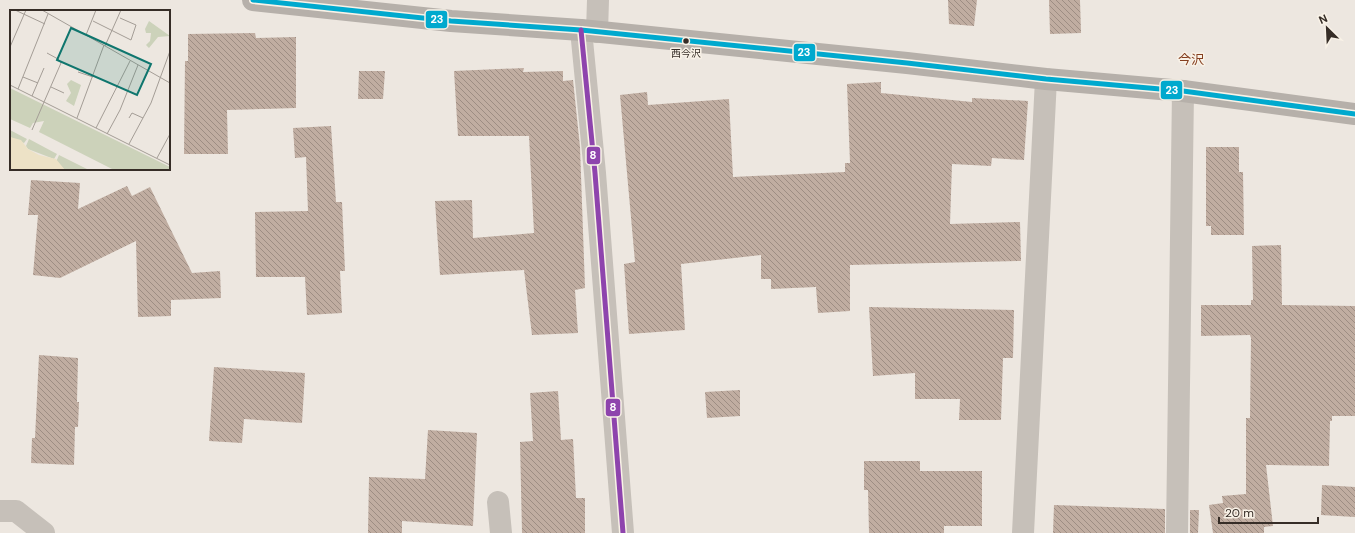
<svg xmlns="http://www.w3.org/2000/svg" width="1355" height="533" font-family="'DM Sans','Noto Sans JP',sans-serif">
  <defs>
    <pattern id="building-back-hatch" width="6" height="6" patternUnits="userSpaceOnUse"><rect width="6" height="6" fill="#c0ada1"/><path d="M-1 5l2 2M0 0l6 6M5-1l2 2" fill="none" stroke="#9d8d83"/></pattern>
  </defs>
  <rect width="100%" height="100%" fill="#ede7e0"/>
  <g fill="url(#building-back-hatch)">
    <polygon points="948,0 977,0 974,26 949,24"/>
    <polygon points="1049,0 1080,0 1081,33 1050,34"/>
    <polygon points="255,33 256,38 296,37 296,108 227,110 228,154 184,154 185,61 188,61 188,34"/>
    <polygon points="524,68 523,72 563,71 563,81 573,80 580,147 585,288 575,290 578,333 532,335 524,270 440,275 435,201 472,200 473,238 534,233 529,136 458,136 454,71"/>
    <polygon points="359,71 385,71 383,99 358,99"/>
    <polygon points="881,82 881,93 972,102 972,98 1028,101 1024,160 992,158 991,166 952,164 950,224 1020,222 1021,261 850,265 850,311 818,313 816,287 771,289 771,279 761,279 761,255 681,264 685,330 629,334 624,264 635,262 620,95 647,92 648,105 729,99 733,177 845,172 845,163 850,163 847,84"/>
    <polygon points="331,126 336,202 342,202 345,271 340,271 342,313 307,315 305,277 256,277 255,212 308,211 306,157 295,158 293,128"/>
    <polygon points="1206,147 1239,147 1239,172 1243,172 1244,235 1211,235 1211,226 1206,226"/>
    <polygon points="31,180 80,183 78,209 127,186 132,196 150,187 192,273 220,271 221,298 171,300 171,316 138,317 136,241 60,278 33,275 38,215 28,215"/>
    <polygon points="1281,245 1282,305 1355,306 1355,416 1332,416 1332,421 1330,421 1329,466 1266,465 1273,526 1264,527 1264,533 1213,533 1209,505 1223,503 1222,496 1246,494 1246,418 1250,418 1251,338 1250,335 1201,336 1201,305 1251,305 1251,300 1253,300 1252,246"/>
    <polygon points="869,307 1014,310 1013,358 1003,358 1001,420 959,420 960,399 915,399 915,373 873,376"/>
    <polygon points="39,355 78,358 77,402 79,402 78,427 75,427 74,465 31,463 32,438 35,438"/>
    <polygon points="214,367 305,373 302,423 244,419 242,443 209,441"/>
    <polygon points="740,390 740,416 707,418 705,392"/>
    <polygon points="558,391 561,440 573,439 576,498 585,498 585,533 522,533 520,442 533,441 530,393"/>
    <polygon points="428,430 477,433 473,526 402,521 402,533 368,533 369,477 425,479"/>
    <polygon points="864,461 920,461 920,471 982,471 982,526 944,526 944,533 869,533 868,490 864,490"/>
    <polygon points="1322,485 1355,487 1355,517 1321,515"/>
    <polygon points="1054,505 1165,509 1165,533 1053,533"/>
    <polygon points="1190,510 1199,510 1198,533 1190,533"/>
  </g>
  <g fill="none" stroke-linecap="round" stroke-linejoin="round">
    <g stroke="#c6c0b9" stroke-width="22">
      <polyline points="581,30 595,173 623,533"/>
      <polyline points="597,32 598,0"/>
      <polyline points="498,502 501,533"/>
      <polyline points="0,511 16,511 44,533"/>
      <polyline points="1023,533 1046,79"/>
      <polyline points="1177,533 1183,91"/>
    </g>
    <polyline stroke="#b6b0aa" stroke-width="22" points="253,0 451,21 581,30 907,63 1046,79 1183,91 1355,114"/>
    <defs>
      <polyline id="bus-1" points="253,0 451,21 581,30 907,63 1046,79 1183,91 1355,114"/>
      <polyline id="bus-2" points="581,30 595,173 623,533"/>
    </defs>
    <use href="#bus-1" stroke="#f9f2e7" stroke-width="8"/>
    <use href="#bus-2" stroke="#f9f2e7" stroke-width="8"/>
    <use href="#bus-1" stroke="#00a9ce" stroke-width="5"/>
    <use href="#bus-2" stroke="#8e44ad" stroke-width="5"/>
  </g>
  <circle fill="#362d27" stroke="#f9f2e7" stroke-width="1.5" cx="686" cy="41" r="3.5"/>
  <g text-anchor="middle" stroke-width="3" stroke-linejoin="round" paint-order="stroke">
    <g font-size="10" fill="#362d27" stroke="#f9f2e7">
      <text x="686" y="57">西今沢</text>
    </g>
    <g font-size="13" fill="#853f20" stroke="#f9f2e7">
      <text x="1191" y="64">今沢</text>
    </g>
  </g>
  <g transform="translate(10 10)">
    <rect width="160" height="160" fill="#ede7e0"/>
    <path d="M 0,120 L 17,129 L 14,133 L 0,127 ZM 19,129 L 47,144 L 44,149 L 18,139 L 16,136 ZM 49,145 L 79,160 L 55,160 L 46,152 Z" fill="#ccd2ba"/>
    <path d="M 139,11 L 160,26 L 148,27 L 139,38 L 136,35 L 140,31 L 141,23 L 136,23 L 135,19 ZM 61,70 L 71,75 L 64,96 L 56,91 L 61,83 L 57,74 ZM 0,78 L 160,157 L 160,160 L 104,160 L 29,122 L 34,111 L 23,113 L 20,118 L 0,109 Z" fill="#ccd2ba"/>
    <path d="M 0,127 L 11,130 L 18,139 L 29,145 L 46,149 L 55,160 L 0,160 Z" fill="#ede2c6"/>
    <path fill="none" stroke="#a49d96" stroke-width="1" d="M 5,0 L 35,14M 32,0 L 160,73M 83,11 L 121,30 L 126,15 L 110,8M 76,25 L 86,0M 95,36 L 111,0M 0,37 L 16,0M 68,62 L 83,67M 13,67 L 28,73M 0,75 L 160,155M 41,77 L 54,83M 8,79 L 38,4M 22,86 L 34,58M 34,92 L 51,53 L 48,49 L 37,43M 67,108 L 94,35M 119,108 L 122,103 L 133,108M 86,118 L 120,51M 22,120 L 34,92M 97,124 L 110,100 L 128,55M 119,134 L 141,93 L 160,41M 147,148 L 160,124"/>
    <path fill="#0f766e" fill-opacity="0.15" stroke="#0f766e" stroke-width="2" d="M 61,18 L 141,54 L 127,85 L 47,50 Z"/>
    <rect width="160" height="160" fill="none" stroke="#362d27" stroke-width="2"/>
  </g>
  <g stroke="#f9f2e7" stroke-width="1.5">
    <rect x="425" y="10" width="23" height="19" rx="4" fill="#00a9ce"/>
    <rect x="793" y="43" width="23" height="19" rx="4" fill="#00a9ce"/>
    <rect x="1160" y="80" width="23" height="20" rx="4" fill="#00a9ce"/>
    <rect x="586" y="146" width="15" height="19" rx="4" fill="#8e44ad"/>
    <rect x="605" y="398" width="16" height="19" rx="4" fill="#8e44ad"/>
  </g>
  <g font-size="11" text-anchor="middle" font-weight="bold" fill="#fff">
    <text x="437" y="23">23</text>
    <text x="804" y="56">23</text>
    <text x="1172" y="94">23</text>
    <text x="593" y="159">8</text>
    <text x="613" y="411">8</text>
  </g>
  <g transform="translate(1327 28) rotate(336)" stroke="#f9f2e7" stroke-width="3" paint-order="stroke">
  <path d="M0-3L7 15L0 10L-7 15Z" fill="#362d27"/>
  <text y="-6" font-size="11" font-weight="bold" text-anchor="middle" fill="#362d27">N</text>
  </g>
  <path d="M1219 517v6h99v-6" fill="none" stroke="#362d27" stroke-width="2"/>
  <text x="1225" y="517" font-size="12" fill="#362d27" stroke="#f9f2e7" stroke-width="3" paint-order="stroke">20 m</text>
</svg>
